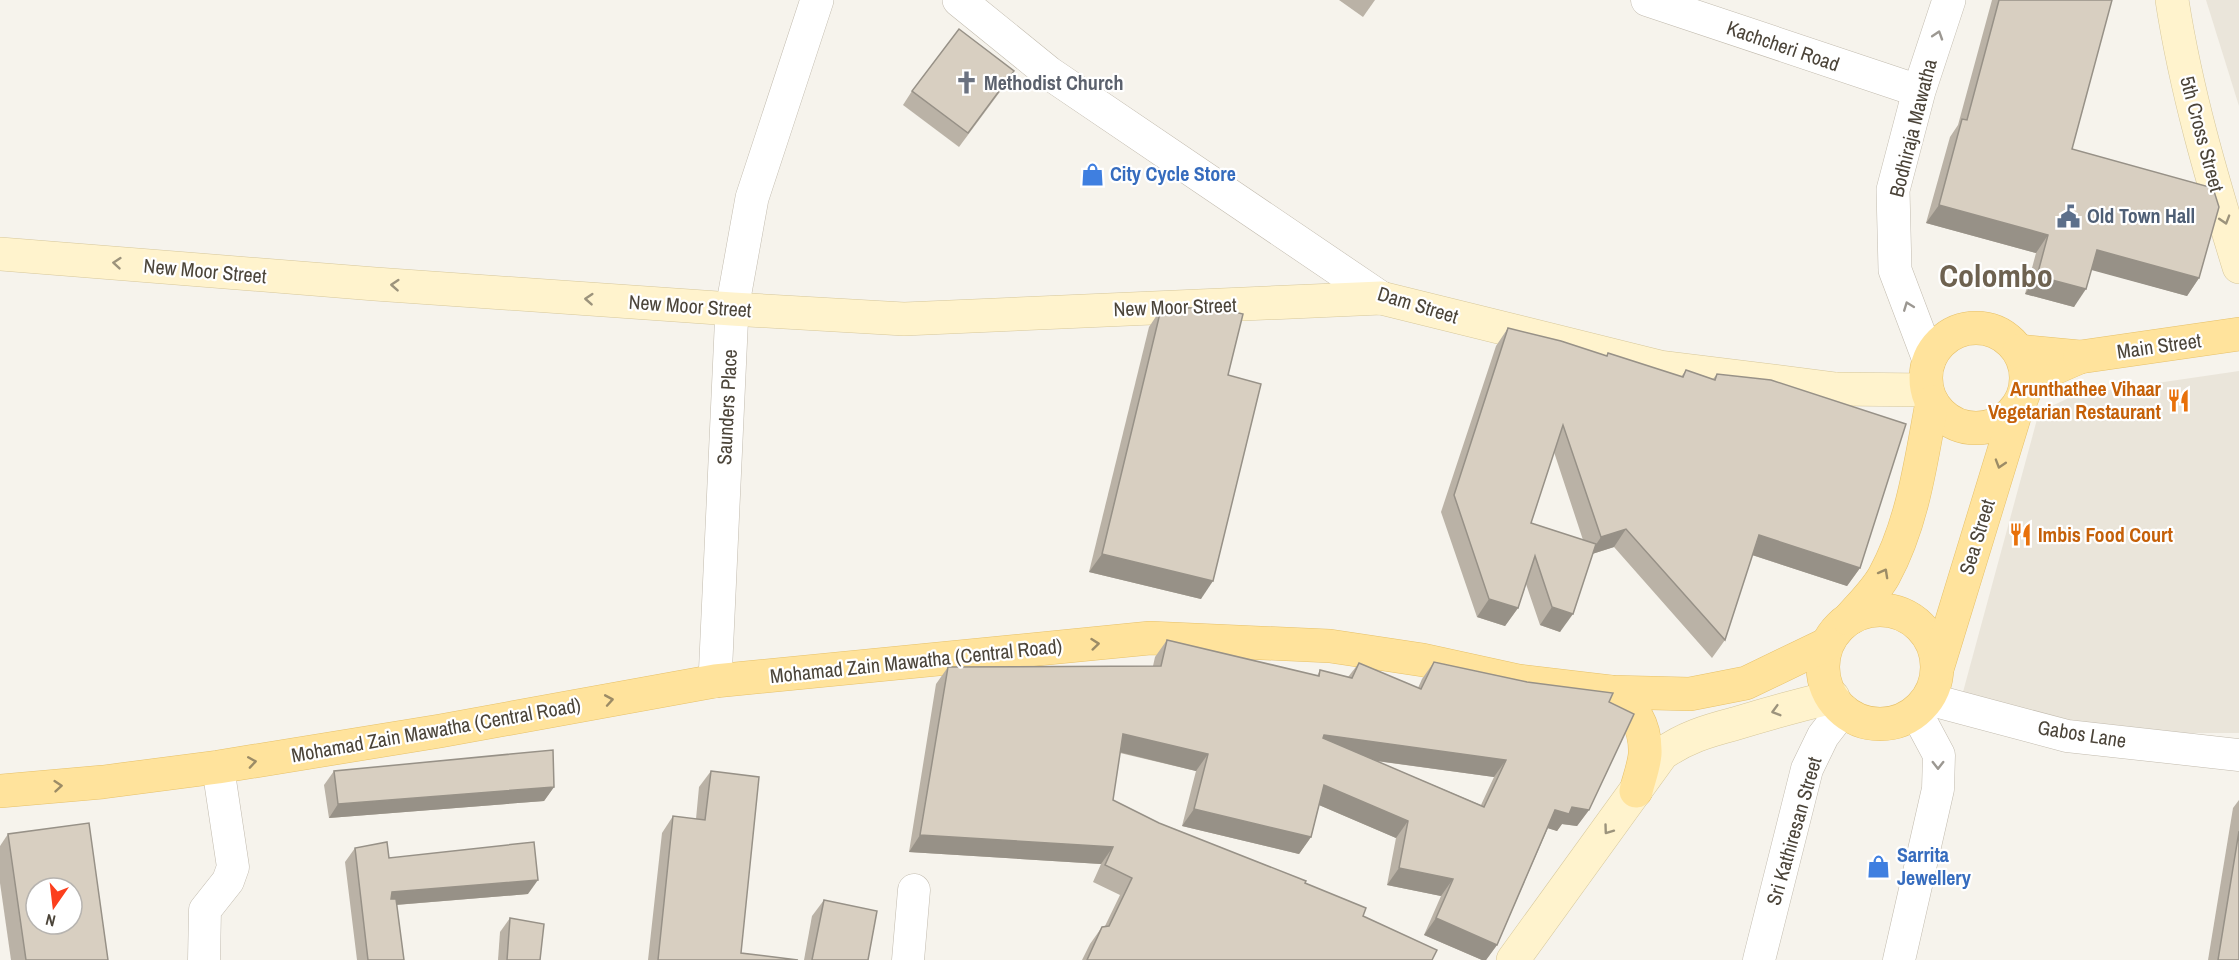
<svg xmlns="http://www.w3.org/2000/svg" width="2239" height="960" font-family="'Archivo Narrow',sans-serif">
  <rect width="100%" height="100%" fill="#f6f3ec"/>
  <g fill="#eae5da">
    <polygon points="2206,0 2239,0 2239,106"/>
    <polygon points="2239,371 2239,733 2172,733 2068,722 1963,692 2039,412 2075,395"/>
  </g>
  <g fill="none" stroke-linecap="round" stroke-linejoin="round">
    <defs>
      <g id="minor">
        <polyline points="1647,0 1919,91"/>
        <polyline points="1928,699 2067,736 2239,755"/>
        <polyline points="204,960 205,910 228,881 233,867 218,767"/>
        <polyline points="908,960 914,890"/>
        <polyline points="1759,960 1807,769 1823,736 1843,710"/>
        <polyline points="1899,960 1938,789 1939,755 1916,712"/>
      </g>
      <g id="tertiary">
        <polyline points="959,0 1049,73 1381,298"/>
        <polyline points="1929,360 1895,270 1893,190 1919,91 1949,0"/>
        <polyline points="715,681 732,309 752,198 817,0"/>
      </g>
      <g id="secondary">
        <path d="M 2172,0 C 2186,91 2212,179 2239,267"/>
        <polyline points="0,254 375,284 732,309 904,319 1381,298 1660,367 1836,389 1927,390"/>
        <path d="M 1513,960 L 1662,754 C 1684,738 1707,731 1734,724 C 1767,714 1799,705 1833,697"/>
      </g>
      <g id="primary">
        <circle cx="1976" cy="378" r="50"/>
        <polyline points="2019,351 2080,357 2027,380"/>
        <polyline points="2080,357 2239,334"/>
        <circle cx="1880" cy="667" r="57"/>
        <path d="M 1849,619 C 1860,606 1875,592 1884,576 C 1913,523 1921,461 1932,402"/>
        <polyline points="1938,666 2017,408"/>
        <path d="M 1611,692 C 1634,706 1646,726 1645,754 C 1644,766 1639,779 1636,791"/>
        <polyline points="0,791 103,782 218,767 440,731 715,681 1150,638 1330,646 1423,660 1519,681 1611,692 1690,694 1746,683 1827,644"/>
      </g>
    </defs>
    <use href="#minor" stroke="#c2bbae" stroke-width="33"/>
    <use href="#tertiary" stroke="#c2bbae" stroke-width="34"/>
    <use href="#secondary" stroke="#d6c79b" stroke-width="34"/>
    <use href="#primary" stroke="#e6c16a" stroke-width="34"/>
    <use href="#minor" stroke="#fff" stroke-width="32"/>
    <use href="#tertiary" stroke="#fff" stroke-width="33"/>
    <use href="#secondary" stroke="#fff3cd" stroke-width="33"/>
    <use href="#primary" stroke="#ffe39c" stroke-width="33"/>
  </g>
  <g fill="#bab2a6" fill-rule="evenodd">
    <polygon points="1339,0 1375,0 1363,17"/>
    <polygon points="1992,0 2112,0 2072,149 2199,278 2187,296 2091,269 2074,307 2025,294 2036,253 1926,223 1950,137 1958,125"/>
    <polygon points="1005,85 959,147 903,105 912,91"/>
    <polygon points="1161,309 1228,375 1201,599 1089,572 1149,327"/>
    <path d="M 1508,328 L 1606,356 L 1608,353 L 1681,377 L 1686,370 L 1713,379 L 1717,374 L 1860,568 L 1847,586 L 1752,555 L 1725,640 L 1712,658 L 1614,547 L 1592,554 L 1560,632 L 1540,625 L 1526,584 L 1518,608 L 1505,626 L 1477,617 L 1441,512 L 1496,346 ZM 1554,452 L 1583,540 L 1531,523 Z"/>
    <path d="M 1167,640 L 1317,676 L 1320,670 L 1348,677 L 1359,663 L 1418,688 L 1422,679 L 1434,662 L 1609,702 L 1589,810 L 1577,826 L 1562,824 L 1557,831 L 1548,828 L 1497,945 L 1486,960 L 1482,960 L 1424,935 L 1441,896 L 1387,885 L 1396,838 L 1319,805 L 1311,837 L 1299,854 L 1182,826 L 1196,771 L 1120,753 L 1113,800 L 1159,823 L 1305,883 L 1363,916 L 1432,960 L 1082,960 L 1090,944 L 1102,927 L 1105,926 L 1120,895 L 1093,882 L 1101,864 L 909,852 L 936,684 L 948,667 L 1153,666 L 1155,657 ZM 1376,761 L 1494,777 L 1481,805 Z"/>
    <polygon points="334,771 554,787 544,801 329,818 324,785"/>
    <polygon points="711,771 741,953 798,960 648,960 662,833 673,816 696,819 699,787"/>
    <polygon points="2239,800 2239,960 2208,960 2233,808"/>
    <polygon points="8,834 108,960 11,960 0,883 0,846"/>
    <polygon points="355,848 528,894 396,905 404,960 357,960 345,862"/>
    <polygon points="824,900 868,960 804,960 812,916"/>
    <polygon points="510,918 540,960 498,960 500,932"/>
  </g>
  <g fill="#979187">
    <polygon points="1939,205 2048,235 2036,253 1926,223"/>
    <polygon points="2097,250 2199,278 2187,296 2084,268"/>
    <polygon points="2037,276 2086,289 2074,307 2025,294"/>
    <polygon points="1626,529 1614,547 1589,555 1601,537"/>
    <polygon points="1759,535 1860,568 1847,586 1746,553"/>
    <polygon points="1102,554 1213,581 1201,599 1089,572"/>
    <polygon points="1489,599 1518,608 1505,626 1477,617"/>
    <polygon points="1552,607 1573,614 1560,632 1540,625"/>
    <polygon points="1123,734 1208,754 1196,771 1111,750"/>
    <polygon points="1324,735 1506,760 1494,777 1312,752"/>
    <polygon points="1324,785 1408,821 1396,838 1312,802"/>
    <polygon points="554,787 544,801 329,818 338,804"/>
    <polygon points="1572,807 1589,810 1577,826 1562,824 1557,831 1544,827 1555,810"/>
    <polygon points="1194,809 1311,837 1299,854 1182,826"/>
    <polygon points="920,835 1113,847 1101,864 909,852"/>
    <polygon points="1399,868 1453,879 1441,896 1387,885"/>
    <polygon points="538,880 528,894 382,906 392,892"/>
    <polygon points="1436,918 1497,945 1486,960 1482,960 1424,935"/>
  </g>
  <g fill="#d8cfc1" stroke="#979187" stroke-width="1.5" fill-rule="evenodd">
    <polygon points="1999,0 2112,0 2072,149 2213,188 2219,207 2199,278 2097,250 2086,289 2037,276 2048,235 1939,205 1962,119 1967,120"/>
    <polygon points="959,29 1014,71 968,133 912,91"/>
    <polygon points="1214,307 1243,314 1228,375 1261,384 1213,581 1102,554 1161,309"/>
    <polygon points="1508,328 1561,341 1607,356 1608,353 1683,377 1686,370 1715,380 1717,374 1771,380 1906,424 1860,568 1759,535 1725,640 1626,529 1601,537 1563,425 1531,523 1596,544 1573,614 1552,607 1535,556 1518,608 1489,599 1454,495"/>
    <path d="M 1167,640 L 1319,676 L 1320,670 L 1352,678 L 1359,663 L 1421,689 L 1434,662 L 1527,682 L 1613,693 L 1609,702 L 1634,714 L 1589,810 L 1572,807 L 1569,814 L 1555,810 L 1497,945 L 1436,918 L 1453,879 L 1399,868 L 1408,821 L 1324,785 L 1311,837 L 1194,809 L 1208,754 L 1123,734 L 1113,800 L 1159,823 L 1306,881 L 1305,883 L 1366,908 L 1363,916 L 1437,950 L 1432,960 L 1087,960 L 1102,927 L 1109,926 L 1132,878 L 1105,865 L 1113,847 L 920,835 L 948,667 L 1161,666 ZM 1324,735 L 1506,760 L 1484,807 L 1323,738 Z"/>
    <polygon points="553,750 554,787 338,804 334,771"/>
    <polygon points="711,771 759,777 741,953 798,960 658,960 673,816 705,820"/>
    <path d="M 89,823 L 108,960 L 26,960 L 8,834 ZM 36,888 L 72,888 L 72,924 L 36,924 Z"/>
    <polygon points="2239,831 2239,960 2218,960"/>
    <polygon points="387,842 389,858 534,842 538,880 392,892 391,899 396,899 404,960 368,960 355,848"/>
    <polygon points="824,900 877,911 868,960 812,960"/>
    <polygon points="510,918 544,924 540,960 507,960"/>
  </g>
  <defs><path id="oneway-chevron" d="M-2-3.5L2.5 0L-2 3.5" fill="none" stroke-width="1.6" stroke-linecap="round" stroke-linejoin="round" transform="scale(1.5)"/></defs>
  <g stroke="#9c9892">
    <use href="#oneway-chevron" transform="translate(1938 35) rotate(-72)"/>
    <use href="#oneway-chevron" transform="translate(1908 306) rotate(-111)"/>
    <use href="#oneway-chevron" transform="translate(1938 765) rotate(90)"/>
  </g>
  <g stroke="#9c937c">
    <use href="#oneway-chevron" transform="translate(2225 220) rotate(73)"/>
    <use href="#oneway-chevron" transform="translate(117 263) rotate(-175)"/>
    <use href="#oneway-chevron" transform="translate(395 285) rotate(-176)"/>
    <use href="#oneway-chevron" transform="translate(589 299) rotate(-176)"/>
    <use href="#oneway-chevron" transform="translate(1776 711) rotate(164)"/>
    <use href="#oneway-chevron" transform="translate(1608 830) rotate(126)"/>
  </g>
  <g stroke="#9c8c66">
    <use href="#oneway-chevron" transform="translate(2000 464) rotate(107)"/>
    <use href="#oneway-chevron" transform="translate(1884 573) rotate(-61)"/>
    <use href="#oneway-chevron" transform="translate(1095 644) rotate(-6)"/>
    <use href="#oneway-chevron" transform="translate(609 700) rotate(-10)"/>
    <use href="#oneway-chevron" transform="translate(252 762) rotate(-9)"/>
    <use href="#oneway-chevron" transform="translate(58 786) rotate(-5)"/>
  </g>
  <defs>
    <symbol id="church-bare" viewBox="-9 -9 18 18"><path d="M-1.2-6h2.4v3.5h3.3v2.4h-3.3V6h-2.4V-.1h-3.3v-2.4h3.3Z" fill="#6b7280" stroke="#fff" stroke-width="2.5" paint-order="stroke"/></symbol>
    <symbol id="shop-bare" viewBox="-9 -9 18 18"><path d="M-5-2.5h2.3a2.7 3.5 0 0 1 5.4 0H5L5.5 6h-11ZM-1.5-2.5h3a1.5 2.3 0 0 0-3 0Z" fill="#3f7fe0" stroke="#fff" stroke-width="2.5" paint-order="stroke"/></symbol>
    <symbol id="civic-bare" viewBox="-9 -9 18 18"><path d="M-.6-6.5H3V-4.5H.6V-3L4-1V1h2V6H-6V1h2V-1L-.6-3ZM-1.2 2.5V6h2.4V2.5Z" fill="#5c6f8a" stroke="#fff" stroke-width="2.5" paint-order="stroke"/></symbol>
    <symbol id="restaurant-bare" viewBox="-9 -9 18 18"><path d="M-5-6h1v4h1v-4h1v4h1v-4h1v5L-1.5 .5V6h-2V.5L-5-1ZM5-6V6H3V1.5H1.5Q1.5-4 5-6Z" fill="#e8710a" stroke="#fff" stroke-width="2.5" paint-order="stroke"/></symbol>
  </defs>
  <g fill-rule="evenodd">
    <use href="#church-bare" x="950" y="66" width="33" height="33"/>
    <use href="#shop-bare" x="1076" y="158" width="33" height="33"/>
    <use href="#civic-bare" x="2052" y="200" width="33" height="33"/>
    <use href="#restaurant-bare" x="2162" y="384" width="33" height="33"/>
    <use href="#restaurant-bare" x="2004" y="518" width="33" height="33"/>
    <use href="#shop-bare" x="1862" y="850" width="33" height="33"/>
  </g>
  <g text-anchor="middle" stroke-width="4.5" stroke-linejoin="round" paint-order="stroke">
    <g font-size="20" fill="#4b4439" stroke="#fff">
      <text transform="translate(1783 46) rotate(19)" y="7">Kachcheri Road</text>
      <text transform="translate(1913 128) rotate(-76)" y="7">Bodhiraja Mawatha</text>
      <text transform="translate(2202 134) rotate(75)" y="7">5th Cross Street</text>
      <text transform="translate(205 271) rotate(5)" y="7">New Moor Street</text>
      <text transform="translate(1418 305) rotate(17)" y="7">Dam Street</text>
      <text transform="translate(690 306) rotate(4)" y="7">New Moor Street</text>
      <text transform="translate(1175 307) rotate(-2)" y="7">New Moor Street</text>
      <text transform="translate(2159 346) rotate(-8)" y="7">Main Street</text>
      <text transform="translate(727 407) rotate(-87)" y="7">Saunders Place</text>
      <text transform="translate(1977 537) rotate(-73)" y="7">Sea Street</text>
      <text transform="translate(916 661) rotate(-6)" y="7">Mohamad Zain Mawatha (Central Road)</text>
      <text transform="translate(436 730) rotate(-10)" y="7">Mohamad Zain Mawatha (Central Road)</text>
      <text transform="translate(2082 734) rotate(9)" y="7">Gabos Lane</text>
      <text transform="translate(1794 831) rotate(-74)" y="7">Sri Kathiresan Street</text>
    </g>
    <g font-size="20" font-weight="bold" fill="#5b616d" stroke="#fff" text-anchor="start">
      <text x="984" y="90">Methodist Church</text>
    </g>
    <g font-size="20" font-weight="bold" fill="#366cbe" stroke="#fff" text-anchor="start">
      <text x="1110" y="181">City Cycle Store</text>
      <text x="1897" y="862">Sarrita<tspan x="1897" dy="23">Jewellery</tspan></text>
    </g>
    <g font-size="20" font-weight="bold" fill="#4e5e75" stroke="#fff" text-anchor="start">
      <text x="2087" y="223">Old Town Hall</text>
    </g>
    <g font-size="20" font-weight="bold" fill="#c56008" stroke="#fff" text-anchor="end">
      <text x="2161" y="396">Arunthathee Vihaar<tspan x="2161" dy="23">Vegetarian Restaurant</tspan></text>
      <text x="2038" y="542" text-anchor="start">Imbis Food Court</text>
    </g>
    <g font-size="32" font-weight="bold" fill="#6e6250" stroke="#fff">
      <text x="1996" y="287">Colombo</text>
    </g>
  </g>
  <g transform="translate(54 906) rotate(194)"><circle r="28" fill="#ffffff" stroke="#b7b4b0" stroke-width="1.5"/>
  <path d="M0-4.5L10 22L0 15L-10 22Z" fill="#fc3f1d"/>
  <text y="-9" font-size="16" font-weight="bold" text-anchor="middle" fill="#4b4439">N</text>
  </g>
</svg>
